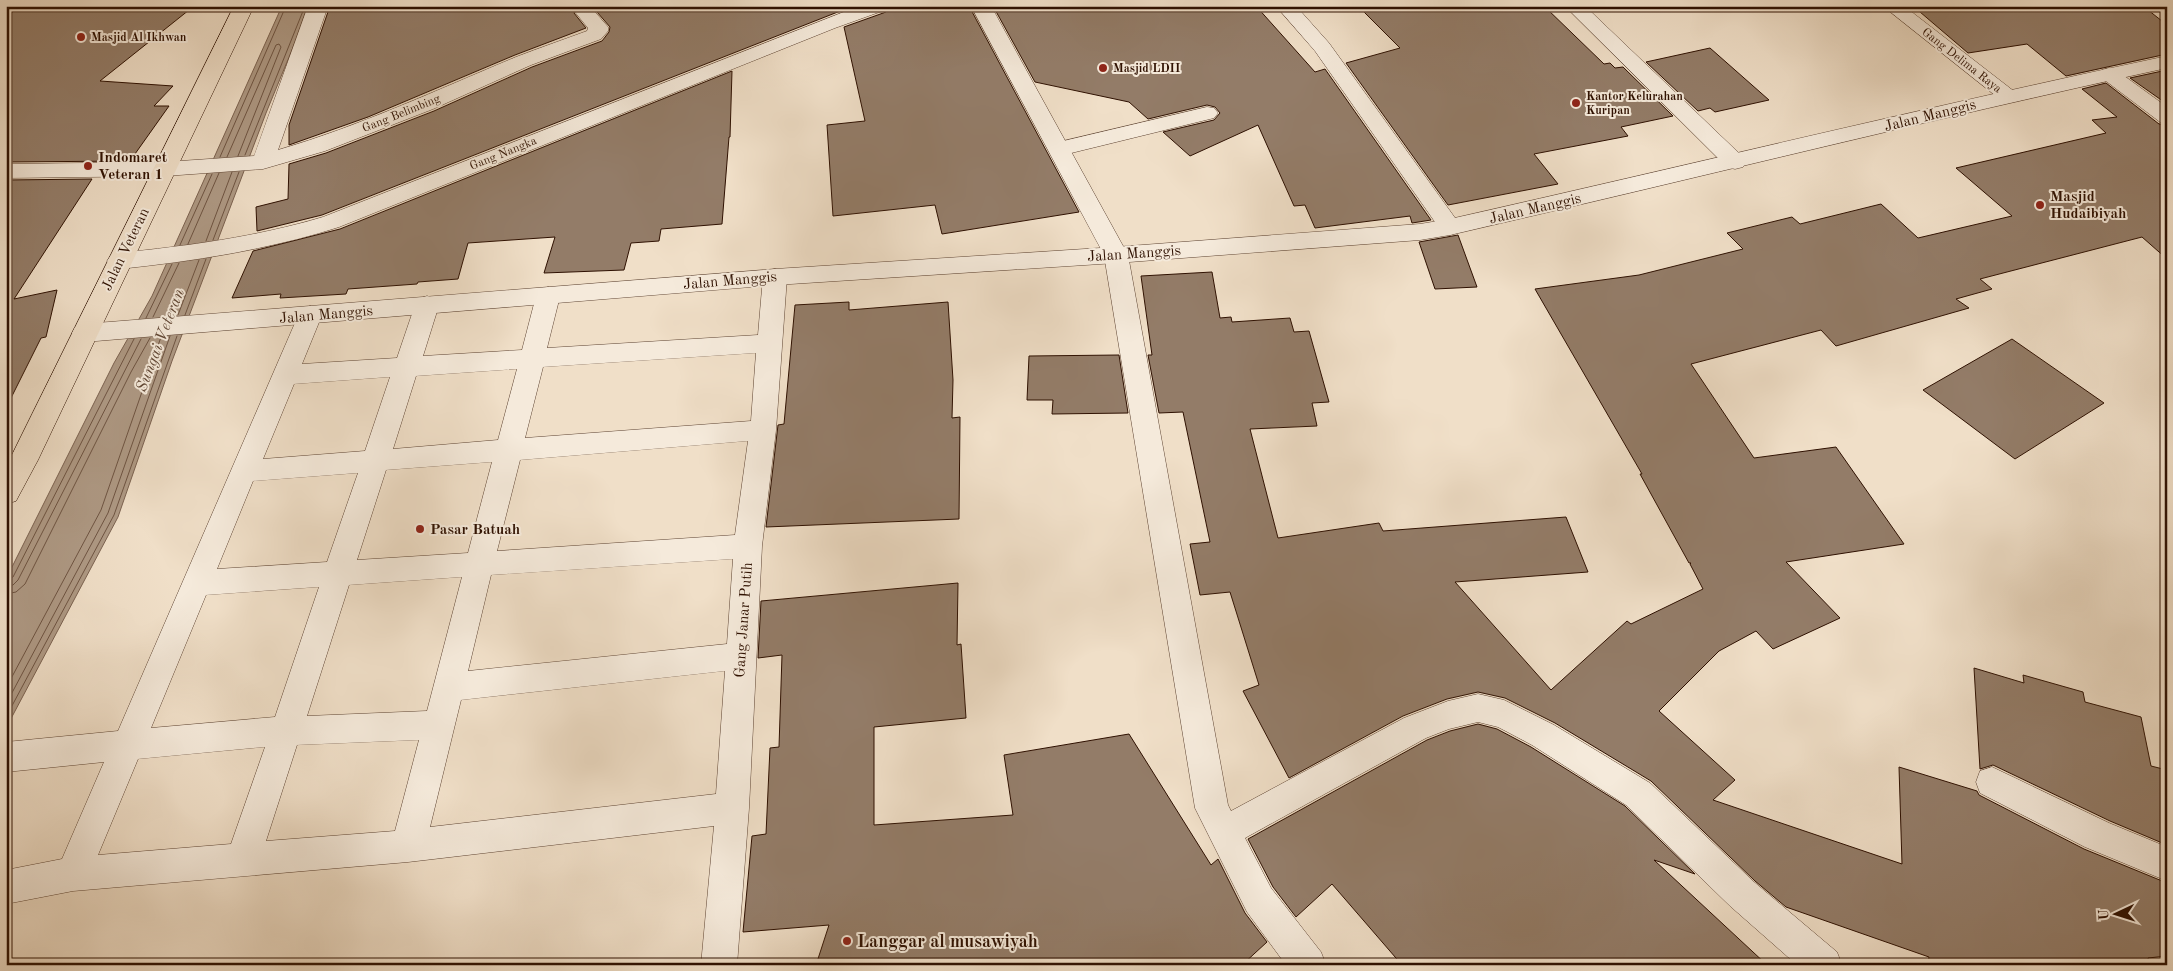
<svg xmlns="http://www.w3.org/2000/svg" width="2173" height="971" font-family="'Old Standard TT',serif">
  <rect width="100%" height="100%" fill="#f0dfc8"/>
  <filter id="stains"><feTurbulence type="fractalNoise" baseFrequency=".004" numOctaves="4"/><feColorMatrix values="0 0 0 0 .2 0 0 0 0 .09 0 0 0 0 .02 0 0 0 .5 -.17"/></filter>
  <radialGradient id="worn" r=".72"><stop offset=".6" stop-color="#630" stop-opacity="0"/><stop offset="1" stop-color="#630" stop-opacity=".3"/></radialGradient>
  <polygon fill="#ae9984" stroke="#7b6250" points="282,6 310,6 266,113 172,361 118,517 6,728 6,579 114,363 152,296"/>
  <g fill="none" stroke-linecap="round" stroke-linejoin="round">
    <g stroke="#6e5442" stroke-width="1">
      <polyline points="245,155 305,6"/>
      <polyline points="220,157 286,6"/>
      <polyline points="227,157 276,45 279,44 281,47 238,156"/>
      <polyline points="213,240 239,172"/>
      <polyline points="206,241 232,172"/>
      <polyline points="188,244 219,173"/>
      <polyline points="180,245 212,174"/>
      <polyline points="178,315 199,260"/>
      <polyline points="185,315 206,259"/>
      <polyline points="153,317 179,263"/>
      <polyline points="146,318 172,264"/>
      <polyline points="6,580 13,577 134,339"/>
      <polyline points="6,587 13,585 18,580 141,339"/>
      <polyline points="6,594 16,592 25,584 131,372 150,338"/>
      <polyline points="6,688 101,510 161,337"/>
      <polyline points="6,704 108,513 170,336"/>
      <polyline points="6,717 114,515 177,336"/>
    </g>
  </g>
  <g fill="#937c68" stroke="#2e1001">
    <polygon points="6,6 194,6 100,81 173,86 154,106 169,106 130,161 6,162"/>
    <polygon points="330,6 577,6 574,13 586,28 515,55 368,117 289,145 289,125"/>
    <polygon points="601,6 853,6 322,215 257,231 256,207 288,199 289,164 326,153 434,111 532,67 602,41 609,32 610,27 597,12"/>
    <polygon points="889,6 969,6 1079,212 942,234 935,205 833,216 827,125 865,121 844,27 886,12"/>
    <polygon points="993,6 1256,6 1315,72 1325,69 1431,220 1412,223 1410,216 1315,228 1305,205 1294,206 1258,125 1190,156 1163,132 1214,120 1220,113 1215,107 1207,105 1148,119 1129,102 1035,82"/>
    <polygon points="1358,6 1544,6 1604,64 1610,63 1615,68 1623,67 1673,116 1621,127 1628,136 1534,154 1558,184 1448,205 1346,63 1400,48"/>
    <polygon points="1913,6 2143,6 2167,25 2167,54 2066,76 2027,44 1968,53"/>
    <polygon points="1710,48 1769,100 1715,112 1710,108 1698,111 1646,62"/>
    <polygon points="2167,70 2167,104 2130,78"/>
    <polygon points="732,71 730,137 729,137 722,224 661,229 659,241 631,243 624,270 544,273 555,237 468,243 458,279 418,282 417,284 348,289 346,294 280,298 281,294 232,298 253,251 340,229"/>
    <polygon points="2106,83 2159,124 2167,125 2167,259 2142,237 1980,279 1992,289 1956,299 1969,308 1836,346 1821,330 1691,364 1754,458 1836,447 1904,544 1786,562 1840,618 1773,649 1756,631 1719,651 1659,711 1735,780 1713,800 1902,864 1899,767 1977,791 1979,795 2084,849 2167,883 2167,956 2148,958 2149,965 1928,965 1929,957 1786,907 1755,881 1651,781 1555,723 1505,698 1478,692 1447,699 1403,716 1289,778 1243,691 1259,685 1230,592 1200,595 1190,544 1210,542 1183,412 1159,413 1148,355 1152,355 1141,276 1212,272 1220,318 1231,317 1232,322 1290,318 1294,332 1309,331 1329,402 1312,403 1317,426 1250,429 1278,538 1379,523 1383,531 1566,517 1588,572 1455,582 1551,690 1627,621 1631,624 1703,589 1690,564 1691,563 1689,563 1640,474 1642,474 1535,289 1639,275 1743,249 1727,233 1792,217 1800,224 1881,204 1918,238 2012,216 1956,168 2106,133 2092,120 2117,117 2082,89"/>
    <polygon points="92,179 14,299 57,290 46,337 41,338 6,408 6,180"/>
    <polygon points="1458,235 1477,287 1435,289 1419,242"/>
    <polygon points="849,302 849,310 948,302 953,380 952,418 960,417 959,519 766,527 778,425 784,424 795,305"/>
    <polygon points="2012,339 2104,403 2015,459 1923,390"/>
    <polygon points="1119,355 1128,413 1052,414 1053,400 1027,400 1029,356"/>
    <polygon points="958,583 957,645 961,644 966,718 874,727 874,825 1013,815 1004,755 1129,734 1211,865 1218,859 1245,913 1267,942 1242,965 816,965 829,925 743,932 752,836 766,834 770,748 779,747 782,655 758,658 761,601"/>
    <polygon points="1974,668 2024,683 2023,675 2083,692 2085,702 2141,717 2151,766 2167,770 2167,845 2110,821 1993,765 1980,769"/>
    <polygon points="1478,724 1497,729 1531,747 1625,806 1695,874 1654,860 1767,965 1402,965 1332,884 1296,917 1273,887 1248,839 1427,740 1450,731"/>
  </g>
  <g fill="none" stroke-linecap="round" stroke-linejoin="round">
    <defs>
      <polygon id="service" points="1207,107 1214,108 1218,113 1214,118 1059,156 1051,154 1048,149 1051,144"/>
      <g id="minor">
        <path d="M 308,6 L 328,6 L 278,150 C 360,126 437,90 516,57 C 539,48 563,40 587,31 L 588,28 L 575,12 L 580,6 L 599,6 L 595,12 L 608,27 L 608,31 L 601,39 L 531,65 L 433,109 L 325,151 L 263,169 L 165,176 L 6,178 L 6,164 L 165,162 L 254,156 Z"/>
        <path d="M 859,6 L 887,6 L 885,10 L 835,28 L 339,227 C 267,250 194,261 119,269 L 111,267 L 107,261 L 111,255 L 119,253 C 188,246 256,237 323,217 Z"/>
        <polygon points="971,6 991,6 1128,255 1228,805 1231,811 1404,718 1448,701 1478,694 1504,700 1554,725 1650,783 1754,882 1837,952 1842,965 1797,965 1730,906 1626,805 1532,745 1498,727 1478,722 1449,729 1426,738 1245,838 1271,888 1321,952 1326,965 1286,965 1247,912 1195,808 1104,255"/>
        <polygon points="1276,6 1296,6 1329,43 1458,222 1462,227 1458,232 1450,235 1442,232 1315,51"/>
        <polygon points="1565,6 1585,6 1743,157 1746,162 1743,167 1735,169 1727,167"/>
        <polygon points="1883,6 1904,6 2015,92 2018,96 2015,100 2008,102 2001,100"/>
        <polygon points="2109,68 2116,70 2167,107 2167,123 2160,122 2102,78 2099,74 2102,70"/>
        <path d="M 775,269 L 783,271 L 787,277 L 776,430 L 762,546 L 749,808 L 737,965 L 701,965 L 714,826 L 408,862 L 73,891 L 6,904 L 6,870 L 62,859 L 104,762 L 6,772 L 6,742 L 118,731 L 301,309 L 310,306 L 319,309 L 322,315 L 302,364 L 397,358 L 415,305 L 418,299 L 427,296 L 436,299 L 439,305 L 423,356 L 522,350 L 536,296 L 539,290 L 548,287 L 557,290 L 560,296 L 547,348 L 758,335 L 763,277 L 767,271 ZM 756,353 L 751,421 L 525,438 L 543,367 ZM 517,369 L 498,440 L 393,449 L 416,376 ZM 390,377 L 365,451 L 263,459 L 294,384 ZM 748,441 L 735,535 L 497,551 L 520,460 ZM 492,462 L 468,553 L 357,560 L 386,470 ZM 358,473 L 327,562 L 217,569 L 253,481 ZM 733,559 L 727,644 L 468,671 L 491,575 ZM 462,577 L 427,711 L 307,716 L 349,585 ZM 319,587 L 275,717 L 151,728 L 206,595 ZM 725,671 L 716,794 L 430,827 L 461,700 ZM 419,740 L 395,831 L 266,841 L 297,745 ZM 265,747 L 231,844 L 98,855 L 138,759 Z"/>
        <polygon points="1992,767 2109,823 2167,847 2167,881 2085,847 1980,793 1976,782 1980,771"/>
      </g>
      <path id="tertiary" d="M 2167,56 L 2167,68 C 1927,120 1689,180 1450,235 L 1420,240 L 1116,263 L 775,285 L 84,342 L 75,339 L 72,333 L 75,327 L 84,324 L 775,269 L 1116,247 L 1420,224 L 1450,219 C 1689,165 1927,107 2167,56 Z"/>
      <polygon id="primary" points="234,6 254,6 38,460 16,501 6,504 6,467"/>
    </defs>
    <use href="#service" stroke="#5e4433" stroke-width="1"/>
    <use href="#minor" stroke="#5e4433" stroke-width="1"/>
    <use href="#tertiary" stroke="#5e4433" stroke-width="1"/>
    <use href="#primary" stroke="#2e1001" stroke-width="1"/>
    <use href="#service" fill="#f5eadb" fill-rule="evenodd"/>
    <use href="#minor" fill="#f5eadb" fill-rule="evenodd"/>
    <use href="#tertiary" fill="#f5eadb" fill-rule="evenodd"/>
    <use href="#primary" fill="#f0dfc8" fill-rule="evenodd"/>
  </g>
  <g fill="#8f2418" stroke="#f5eadb" stroke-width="2">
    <circle cx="81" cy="37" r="5"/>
    <circle cx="1103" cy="68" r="5"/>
    <circle cx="1576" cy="103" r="5"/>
    <circle cx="88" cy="166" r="5"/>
    <circle cx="2040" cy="205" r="5"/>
    <circle cx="420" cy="529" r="5"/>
    <circle cx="847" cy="941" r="5"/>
  </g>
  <g text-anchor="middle" stroke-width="4" stroke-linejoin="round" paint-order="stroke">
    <g font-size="12" font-weight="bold" fill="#2e1001" stroke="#f5eadb" text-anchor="start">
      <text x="91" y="41">Masjid Al Ikhwan</text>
      <text x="1113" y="72">Masjid LDII</text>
      <text x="1586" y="100">Kantor Kelurahan<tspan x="1586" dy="14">Kuripan</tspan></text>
    </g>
    <g font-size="12" fill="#2e1001" stroke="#f5eadb">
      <text transform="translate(1962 60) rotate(38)" y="4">Gang Delima Raya</text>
      <text transform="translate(401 113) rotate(-22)" y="4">Gang Belimbing</text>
      <text transform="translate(503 153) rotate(-22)" y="4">Gang Nangka</text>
    </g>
    <g font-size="15" fill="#2e1001" stroke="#f5eadb">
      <text transform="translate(1930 115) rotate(-14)" y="5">Jalan Manggis</text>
      <text transform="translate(1535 208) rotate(-13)" y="5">Jalan Manggis</text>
      <text transform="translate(125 249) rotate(-64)" y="5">Jalan Veteran</text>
      <text transform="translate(1134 253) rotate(-4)" y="5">Jalan Manggis</text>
      <text transform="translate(730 280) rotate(-5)" y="5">Jalan Manggis</text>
      <text transform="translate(326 314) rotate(-5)" y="5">Jalan Manggis</text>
      <text transform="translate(743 620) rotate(-86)" y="5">Gang Janar Putih</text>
    </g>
    <g font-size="15" font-weight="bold" fill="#2e1001" stroke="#f5eadb" text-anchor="start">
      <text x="98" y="162">Indomaret<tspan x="98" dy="17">Veteran 1</tspan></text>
      <text x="2050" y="201">Masjid<tspan x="2050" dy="17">Hudaibiyah</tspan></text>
      <text x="430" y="534">Pasar Batuah</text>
    </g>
    <g font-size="16" font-style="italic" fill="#614735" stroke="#f5eadb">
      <text transform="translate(159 340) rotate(-69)" y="6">Sungai Veteran</text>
    </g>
    <g font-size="18" font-weight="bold" fill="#2e1001" stroke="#f5eadb" text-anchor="start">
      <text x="857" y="947">Langgar al musawiyah</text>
    </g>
  </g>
  <rect width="2173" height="971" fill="none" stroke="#f0dfc8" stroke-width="25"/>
  <rect x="8" y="8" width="2158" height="956" fill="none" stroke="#2e1001" stroke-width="2.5"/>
  <rect x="12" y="12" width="2148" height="946" fill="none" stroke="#2e1001"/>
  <g transform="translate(2116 914) rotate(266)" stroke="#f5eadb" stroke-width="4" paint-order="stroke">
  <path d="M0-4L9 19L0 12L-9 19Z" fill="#2e1001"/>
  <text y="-8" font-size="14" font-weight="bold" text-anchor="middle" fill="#2e1001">U</text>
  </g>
  <rect width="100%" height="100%" filter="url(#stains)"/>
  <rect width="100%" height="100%" fill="url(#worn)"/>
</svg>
